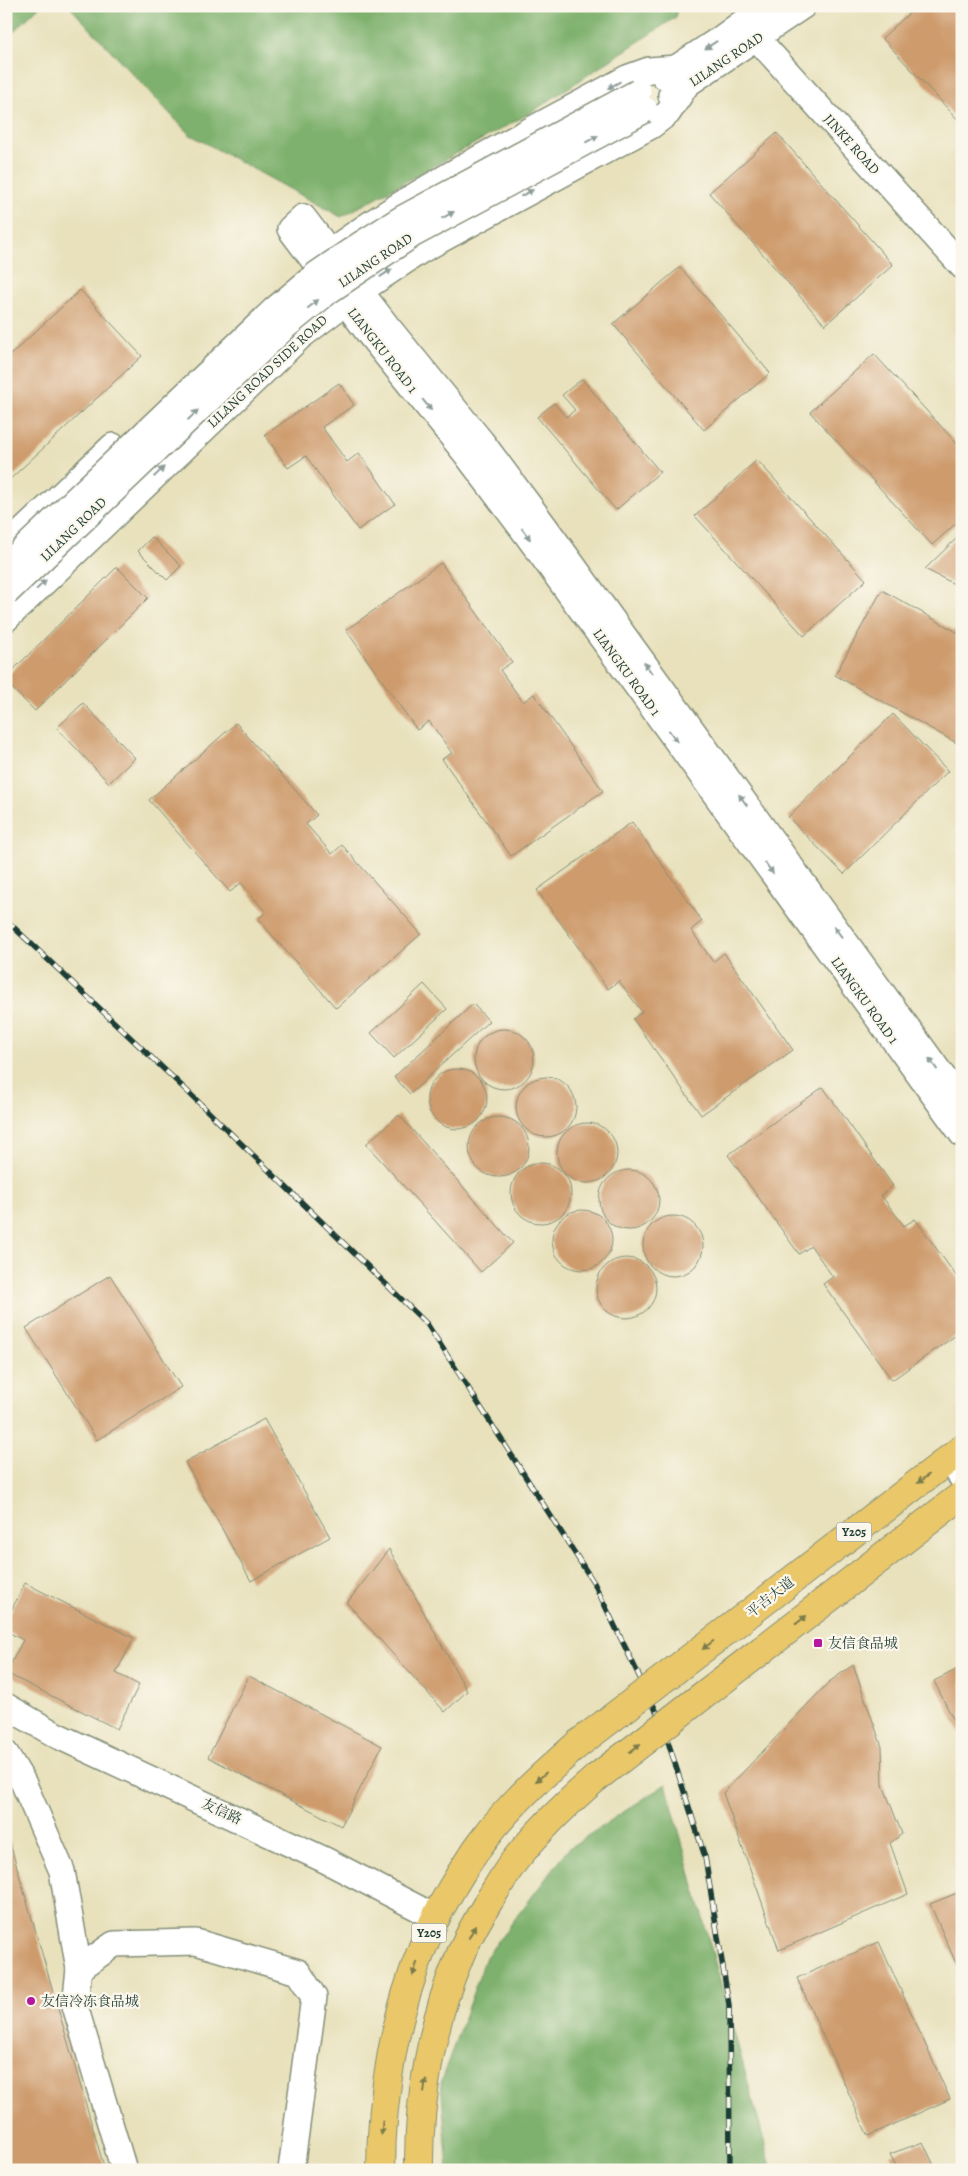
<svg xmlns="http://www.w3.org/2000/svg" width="968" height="2176" font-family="Alegreya,'Noto Serif SC',serif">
  <rect width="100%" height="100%" fill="#fbf7ec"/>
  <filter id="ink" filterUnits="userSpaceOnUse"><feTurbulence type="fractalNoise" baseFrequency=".02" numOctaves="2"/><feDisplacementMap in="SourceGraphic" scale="10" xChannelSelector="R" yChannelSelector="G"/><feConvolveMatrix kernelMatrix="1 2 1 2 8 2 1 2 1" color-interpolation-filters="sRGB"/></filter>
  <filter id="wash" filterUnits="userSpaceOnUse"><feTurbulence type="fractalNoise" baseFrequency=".0096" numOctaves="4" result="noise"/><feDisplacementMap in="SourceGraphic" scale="20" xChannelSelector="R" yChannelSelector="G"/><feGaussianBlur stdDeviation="1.12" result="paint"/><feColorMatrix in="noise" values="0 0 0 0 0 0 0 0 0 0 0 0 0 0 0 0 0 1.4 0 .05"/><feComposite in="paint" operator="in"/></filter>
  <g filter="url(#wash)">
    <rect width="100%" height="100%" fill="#e8e1bc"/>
    <g fill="#7eb16d" stroke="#4e7750">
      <polygon points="6,6 40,6 6,39"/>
      <polygon points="69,6 677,6 676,17 530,113 341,217 189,134"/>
      <polygon points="666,1784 772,2170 448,2170 441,2081 486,1957 569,1848"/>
    </g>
    <g id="blocks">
      <g fill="#ce9b6d">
        <polygon points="917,6 962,6 962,124 882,38"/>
        <polygon points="777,133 893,265 825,325 709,193"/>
        <polygon points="680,267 770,373 704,430 613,324"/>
        <polygon points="80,290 142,356 6,483 6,359"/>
        <polygon points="874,354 962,449 962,518 932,545 810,412"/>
        <polygon points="582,379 660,472 616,510 537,417 554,403 566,417 575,410 562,395"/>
        <polygon points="339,383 354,405 322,427 347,462 359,453 395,504 358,530 306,456 288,468 265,435"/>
        <polygon points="757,460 866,580 804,636 695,516"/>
        <polygon points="962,533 962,588 925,569"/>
        <polygon points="152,537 181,566 167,580 138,551"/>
        <polygon points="441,563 512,662 500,670 523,702 534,694 603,791 511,856 442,759 452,753 429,721 417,730 346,630"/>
        <polygon points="117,567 148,598 35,711 6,682 6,677"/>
        <polygon points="882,590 962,635 962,746 835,675"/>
        <polygon points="83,703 135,758 109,783 57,728"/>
        <polygon points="893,714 948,771 844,874 788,817"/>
        <polygon points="236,723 317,815 306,824 332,854 342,845 421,934 336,1008 258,919 266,912 241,883 230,892 149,800"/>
        <polygon points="632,822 702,921 691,930 713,962 724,953 793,1050 701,1115 633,1019 642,1012 619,981 608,989 537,890"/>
        <polygon points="424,984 447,1009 394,1058 371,1033"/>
        <polygon points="473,1004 489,1021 410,1094 394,1077"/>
        <circle cx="504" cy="1059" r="30"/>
        <circle cx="457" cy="1099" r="30"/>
        <circle cx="546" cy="1107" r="30"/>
        <polygon points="823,1087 893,1186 881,1195 904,1226 915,1219 962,1284 962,1331 892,1380 823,1284 833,1277 811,1246 799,1254 728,1155"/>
        <polygon points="399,1115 513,1243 481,1272 366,1144"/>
        <circle cx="499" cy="1147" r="30"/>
        <circle cx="587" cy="1153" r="30"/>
        <circle cx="541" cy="1193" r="30"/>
        <circle cx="629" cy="1200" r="30"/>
        <circle cx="582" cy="1240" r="30"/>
        <circle cx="673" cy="1246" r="30"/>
        <circle cx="626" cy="1288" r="30"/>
        <polygon points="110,1275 181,1387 97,1440 26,1328"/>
        <polygon points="264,1419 330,1537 251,1581 185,1462"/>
        <polygon points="389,1549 467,1691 445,1712 347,1603"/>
        <polygon points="25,1583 134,1638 116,1673 139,1685 117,1729 6,1673 23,1640 6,1631 6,1621"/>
        <polygon points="853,1665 882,1747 883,1785 902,1834 890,1843 908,1894 779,1950 723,1793 829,1682"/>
        <polygon points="962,1667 962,1737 934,1681"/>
        <polygon points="249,1676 382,1746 341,1826 208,1757"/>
        <polygon points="6,1833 7,1833 105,2170 6,2170"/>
        <polygon points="962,1891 962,1977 930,1904"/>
        <polygon points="879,1942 950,2099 868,2136 797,1978"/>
        <polygon points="923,2142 936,2170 898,2170 890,2154"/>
      </g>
    </g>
  </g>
  <g filter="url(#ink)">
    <use href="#blocks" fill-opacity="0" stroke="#848f78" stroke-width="1"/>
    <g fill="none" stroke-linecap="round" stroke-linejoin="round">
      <defs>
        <g id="minor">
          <polyline points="743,23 962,266"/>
          <polyline points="664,76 720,39 765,6"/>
          <polyline points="671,95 803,6"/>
          <path d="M 331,251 C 423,184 527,133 627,78 L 649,70 L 677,68"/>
          <polyline points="6,547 113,446"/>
          <polyline points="6,619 300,337 360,291 420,251 651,126 668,113 685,87"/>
          <polyline points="962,1103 543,524 481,441 387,326 303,217 290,229 373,339 466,454 527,535 962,1134"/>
          <polyline points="949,1459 962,1478"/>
          <polyline points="6,1706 56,1735 325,1860 437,1918"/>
          <polyline points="6,1754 23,1782 62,1871 79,1969"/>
          <polyline points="124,2170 75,2006 79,1969 114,1944 196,1942 298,1972 314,1997 291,2170"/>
        </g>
        <g id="major">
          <polyline points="747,1615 962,1449"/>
          <polyline points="762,1650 962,1495"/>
          <path d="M 381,2170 C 381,2094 395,2014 424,1944 C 436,1912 464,1866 484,1839 C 511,1803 544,1774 578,1744"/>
          <path d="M 419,2170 C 418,2102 432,2020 459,1958 C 468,1935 482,1912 495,1891 C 502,1880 508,1869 516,1859 C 540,1829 567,1803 596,1778"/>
        </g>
      </defs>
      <use href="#minor" stroke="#848f78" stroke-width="28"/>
      <use href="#major" stroke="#848f78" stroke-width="30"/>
      <use href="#minor" stroke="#fff" stroke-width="25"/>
      <use href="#major" stroke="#eac769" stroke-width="28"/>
      <defs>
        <polyline id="rail" points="6,920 186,1090 427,1324 594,1583 662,1723 705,1857 729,2005 730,2170"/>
      </defs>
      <use href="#rail" stroke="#1f3d34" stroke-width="5.5"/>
      <use href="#rail" stroke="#fbf7ec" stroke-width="4" stroke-dasharray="11" stroke-linecap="butt"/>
      <defs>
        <g id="minor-bridge">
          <polyline points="6,566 274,310 317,274 361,244 401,219 638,92"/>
          <polyline points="6,593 287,325 330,290 412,235 645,110"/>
        </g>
        <g id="major-bridge">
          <polyline points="578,1744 747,1615"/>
          <polyline points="596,1778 762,1650"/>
        </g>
      </defs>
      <use href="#minor-bridge" stroke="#848f78" stroke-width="28" stroke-linecap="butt"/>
      <use href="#major-bridge" stroke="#848f78" stroke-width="30" stroke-linecap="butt"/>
      <use href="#minor-bridge" stroke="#fff" stroke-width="25"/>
      <use href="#major-bridge" stroke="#eac769" stroke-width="28"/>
    </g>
    <defs><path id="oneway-solid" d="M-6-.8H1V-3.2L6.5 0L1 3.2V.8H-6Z" transform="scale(1.25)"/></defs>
    <g fill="#8f9e9a">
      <use href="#oneway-solid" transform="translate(711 45) rotate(146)"/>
      <use href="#oneway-solid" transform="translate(614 85) rotate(151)"/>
      <use href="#oneway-solid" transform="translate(592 139) rotate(-28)"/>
      <use href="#oneway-solid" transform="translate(527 193) rotate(-28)"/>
      <use href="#oneway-solid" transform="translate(448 215) rotate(-29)"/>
      <use href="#oneway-solid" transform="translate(386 273) rotate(-34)"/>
      <use href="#oneway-solid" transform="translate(313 304) rotate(-39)"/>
      <use href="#oneway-solid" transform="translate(427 405) rotate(51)"/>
      <use href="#oneway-solid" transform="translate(193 415) rotate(-44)"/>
      <use href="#oneway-solid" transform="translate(159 472) rotate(-44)"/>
      <use href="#oneway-solid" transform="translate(526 534) rotate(53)"/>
      <use href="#oneway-solid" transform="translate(41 585) rotate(-44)"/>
      <use href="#oneway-solid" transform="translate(648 668) rotate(-126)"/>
      <use href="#oneway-solid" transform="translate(673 736) rotate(54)"/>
      <use href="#oneway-solid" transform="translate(743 800) rotate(-126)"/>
      <use href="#oneway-solid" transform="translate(769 868) rotate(54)"/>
      <use href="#oneway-solid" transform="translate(838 932) rotate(-126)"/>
      <use href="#oneway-solid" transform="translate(933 1064) rotate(-126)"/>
    </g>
    <g fill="#7a7b4c">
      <use href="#oneway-solid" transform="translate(923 1479) rotate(142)"/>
      <use href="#oneway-solid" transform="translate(801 1620) rotate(-38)"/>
      <use href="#oneway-solid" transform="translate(708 1645) rotate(143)"/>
      <use href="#oneway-solid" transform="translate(635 1748) rotate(-38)"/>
      <use href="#oneway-solid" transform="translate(541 1777) rotate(139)"/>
      <use href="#oneway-solid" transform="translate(472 1932) rotate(-62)"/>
      <use href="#oneway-solid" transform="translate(415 1969) rotate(108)"/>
      <use href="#oneway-solid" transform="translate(425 2086) rotate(-82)"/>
      <use href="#oneway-solid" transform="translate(382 2128) rotate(95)"/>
    </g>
  </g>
  <g fill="#b5179e" stroke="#fbf7ec" stroke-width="2">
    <rect x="813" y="1638" width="10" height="10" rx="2.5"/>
    <circle cx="31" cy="2001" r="5"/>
  </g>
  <g text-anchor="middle" stroke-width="4.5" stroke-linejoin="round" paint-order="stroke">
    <g fill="#fbf7ec" stroke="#61756b" stroke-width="1">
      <rect x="836.5" y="1522.5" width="35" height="19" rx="4"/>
      <rect x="411.5" y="1923.5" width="35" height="19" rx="4"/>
    </g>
    <g font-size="12" font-weight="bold" fill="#1f3d34">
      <text x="854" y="1536">Y205</text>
      <text x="429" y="1937">Y205</text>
    </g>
    <g font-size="14" fill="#1f3d34" stroke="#fbf7ec">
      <text transform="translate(726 59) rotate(-34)" y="5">LILANG ROAD</text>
      <text transform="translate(852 144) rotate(48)" y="5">JINKE ROAD</text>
      <text transform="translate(375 260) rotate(-34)" y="5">LILANG ROAD</text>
      <text transform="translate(383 350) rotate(52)" y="5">LIANGKU ROAD 1</text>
      <text transform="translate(267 371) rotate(-43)" y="5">LILANG ROAD SIDE ROAD</text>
      <text transform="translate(73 529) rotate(-44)" y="5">LILANG ROAD</text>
      <text transform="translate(627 672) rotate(54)" y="5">LIANGKU ROAD 1</text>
      <text transform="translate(865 1000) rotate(54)" y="5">LIANGKU ROAD 1</text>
      <text transform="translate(770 1597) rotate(-38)" y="5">平吉大道</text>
      <text transform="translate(222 1811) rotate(25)" y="5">友信路</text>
    </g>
    <g font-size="14" fill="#1f3d34" stroke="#fbf7ec" text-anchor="start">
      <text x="828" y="1648">友信食品城</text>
      <text x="41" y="2006">友信冷冻食品城</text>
    </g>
  </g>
  <rect width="968" height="2176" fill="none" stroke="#fbf7ec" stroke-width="25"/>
</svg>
